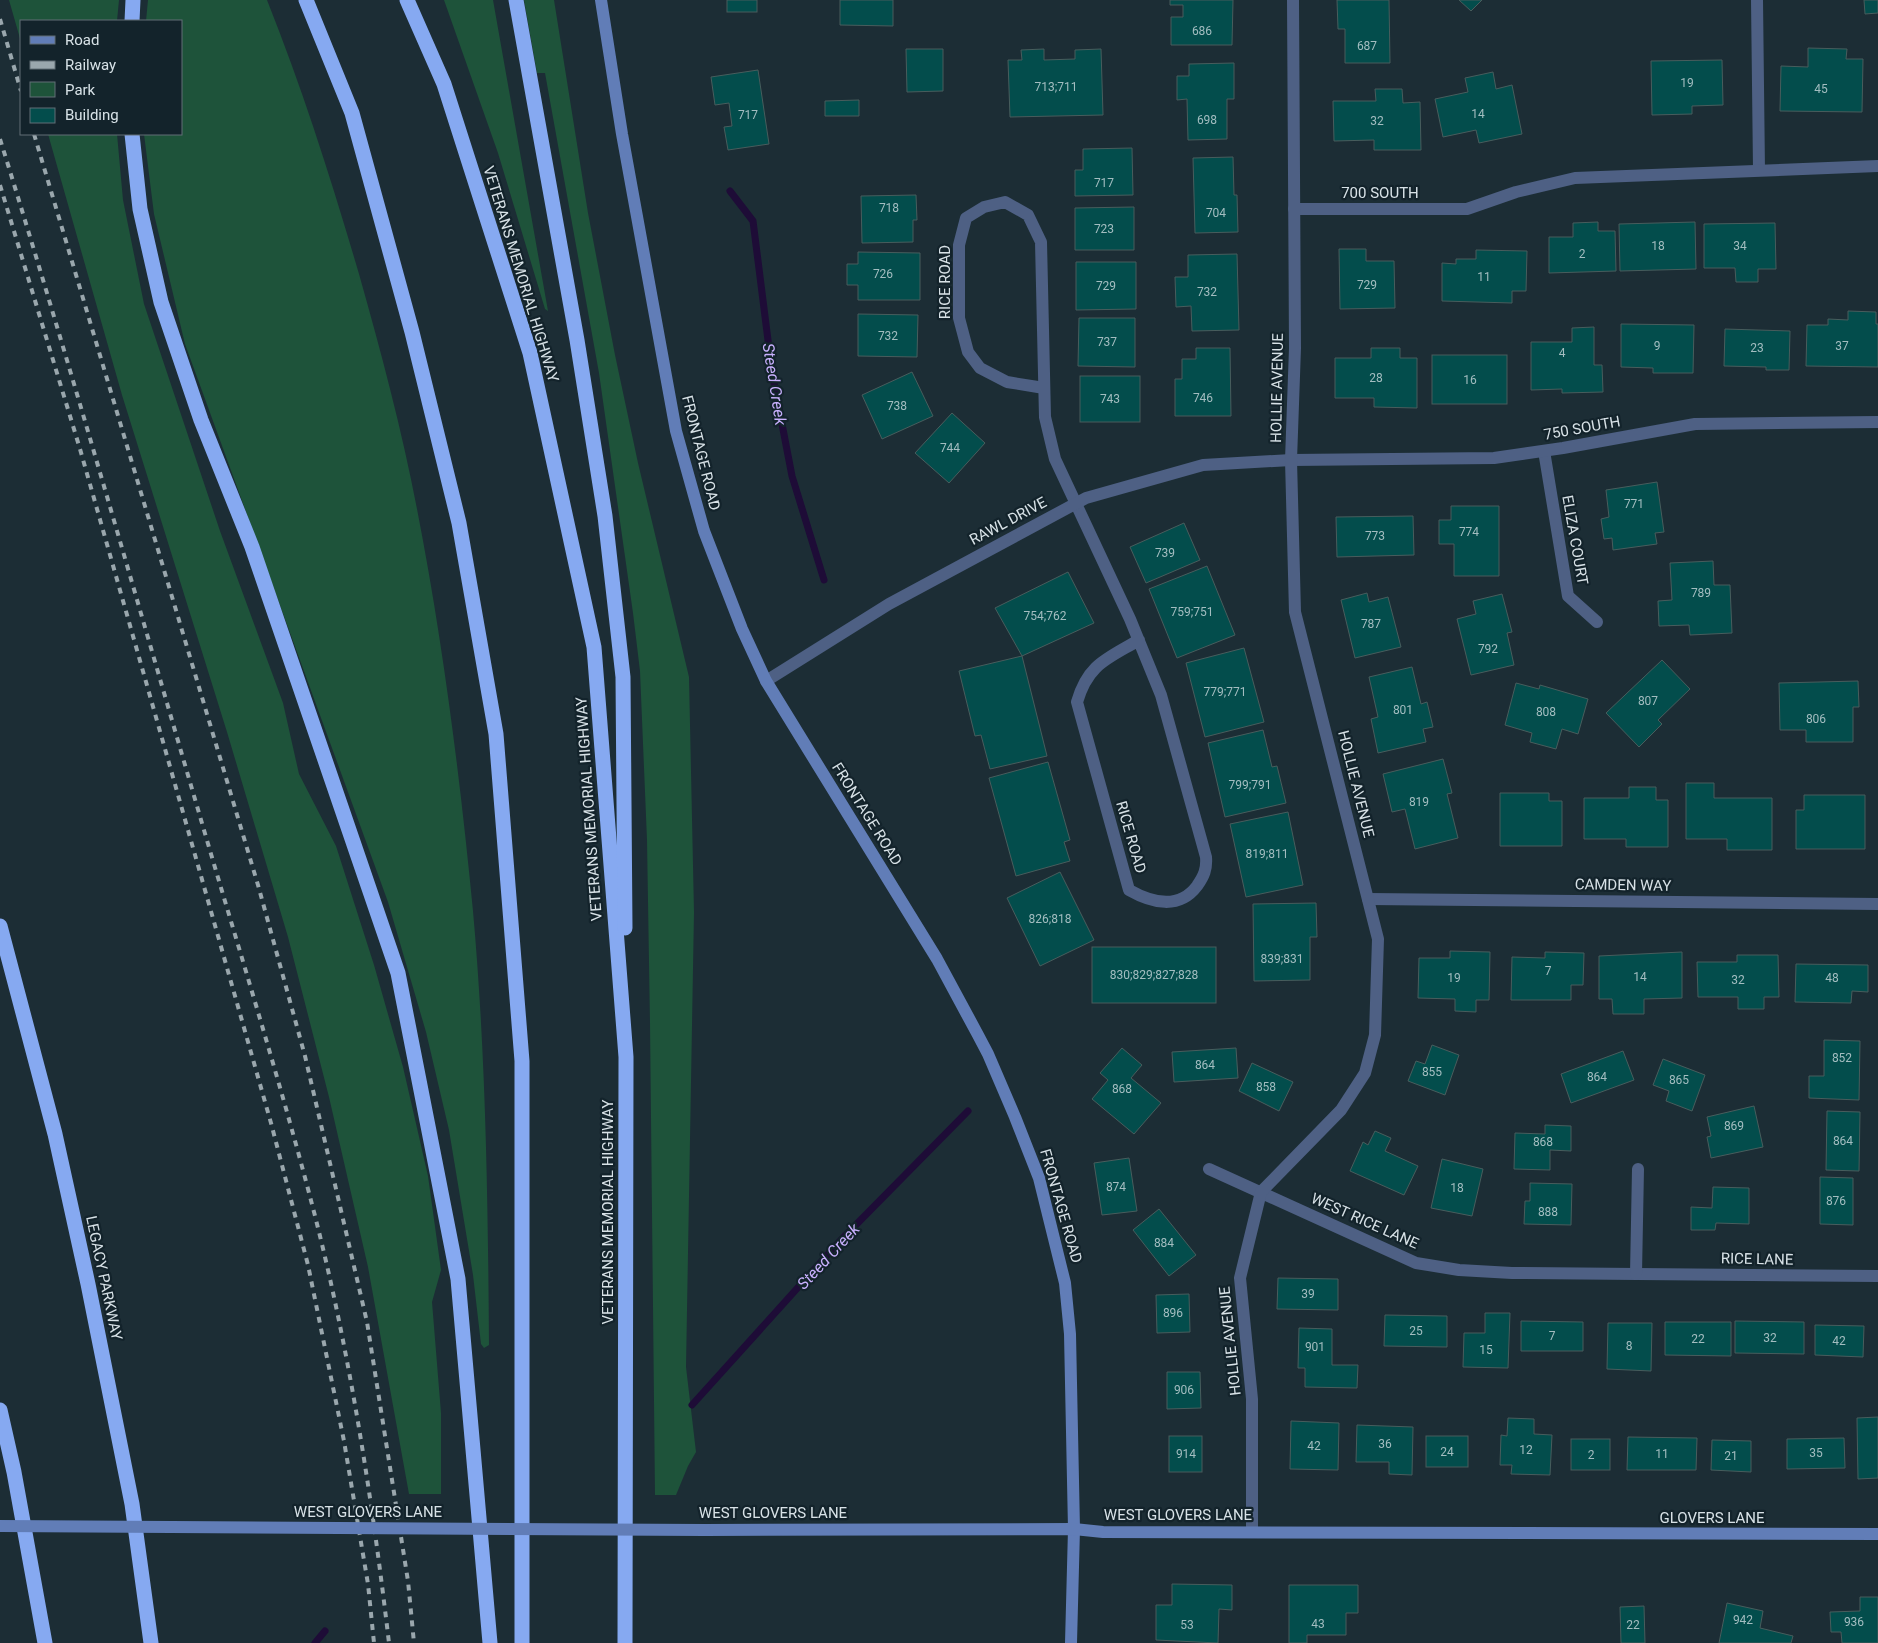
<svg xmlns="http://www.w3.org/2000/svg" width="1878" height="1643" font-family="Roboto,sans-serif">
  <rect width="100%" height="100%" fill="#1c2d35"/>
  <g fill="#1e533a">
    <polygon points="9,0 119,0 117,21 21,21 21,42"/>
    <path d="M 148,0 L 267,0 C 303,90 332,182 359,274 C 381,352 402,430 417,509 C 443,642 460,777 473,911 C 486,1055 488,1202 489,1345 L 484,1348 L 481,1344 L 473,1275 L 449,1130 L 426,1032 L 388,902 L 185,344 L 154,214 L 144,134 L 181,134 L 181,21 L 146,21 Z"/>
    <polygon points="444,0 493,0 548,311 545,309 498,153"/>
    <polygon points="524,0 554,0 588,213 615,355 638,463 689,677 694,912 686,1367 696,1452 688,1466 676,1495 655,1495 650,1023 647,840 640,671 633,613 599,373 545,73 537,73"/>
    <polygon points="48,134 117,134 123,200 144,304 220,531 283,703 299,774 336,846 374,965 403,1067 428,1176 441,1270 432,1302 441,1413 441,1494 409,1494 368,1267 329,1097 288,937 227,732 122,395"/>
  </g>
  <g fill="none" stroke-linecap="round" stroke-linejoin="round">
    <g stroke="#1e0c37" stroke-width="7">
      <polyline points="730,191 753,221 772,372 792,476 824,580"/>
      <polyline points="692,1405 839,1242 968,1111"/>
      <polyline points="315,1643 325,1631"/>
    </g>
  </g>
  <g fill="#034d4c" stroke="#485d5d">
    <rect x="727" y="0" width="30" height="12"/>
    <polygon points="840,0 893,0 893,26 840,25"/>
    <polygon points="1170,0 1233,0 1232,45 1171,45 1171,17 1183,17 1183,5 1170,5"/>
    <polygon points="1337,0 1389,0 1390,63 1345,63 1345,29 1338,29"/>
    <polygon points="1459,0 1482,0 1471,11"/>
    <polygon points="1864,0 1878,0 1878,13 1865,14"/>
    <polygon points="1808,48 1847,49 1846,59 1863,59 1862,112 1780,111 1781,66 1808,67"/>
    <polygon points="906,49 943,49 943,91 907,92"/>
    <polygon points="1044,49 1044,60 1075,59 1075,50 1101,49 1103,115 1010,117 1008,60 1022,60 1021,50"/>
    <polygon points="1722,60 1723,105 1692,106 1692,114 1652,115 1651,61"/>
    <polygon points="1234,63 1234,99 1227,99 1227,139 1188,140 1187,99 1177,100 1177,76 1189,76 1189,64"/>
    <polygon points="758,70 769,144 728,150 724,127 732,126 729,103 715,105 711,77"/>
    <polygon points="1493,72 1496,89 1512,85 1522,134 1479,143 1476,130 1443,137 1435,99 1468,92 1465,78"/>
    <polygon points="1375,89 1402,89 1403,103 1420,102 1421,150 1374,150 1374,140 1334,141 1333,101 1376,101"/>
    <polygon points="859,100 859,116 825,116 825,101"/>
    <polygon points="1132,148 1133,195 1075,196 1075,170 1083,170 1083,149"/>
    <polygon points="1233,157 1234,195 1237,195 1238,232 1195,233 1193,158"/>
    <polygon points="916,195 917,220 913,220 913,242 862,243 861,196"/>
    <polygon points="1134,207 1134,250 1075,250 1075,208"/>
    <polygon points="1598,222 1598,231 1615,231 1616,271 1549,273 1549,237 1573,237 1573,223"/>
    <polygon points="1695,222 1696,269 1620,271 1619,224"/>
    <polygon points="1775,223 1776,269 1758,269 1758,282 1736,282 1735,268 1704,268 1704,224"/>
    <polygon points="1339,249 1366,249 1366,261 1394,261 1395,308 1340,309"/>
    <polygon points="1476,250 1527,251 1526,291 1512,291 1512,303 1442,301 1442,263 1456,264 1456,259 1476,259"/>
    <polygon points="858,252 920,253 920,300 858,300 858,285 847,285 847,264 858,264"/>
    <polygon points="1237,254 1239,330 1192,331 1191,306 1176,307 1175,277 1188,277 1188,255"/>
    <polygon points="1076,262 1136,262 1136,309 1076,310"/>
    <polygon points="1848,311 1876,312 1876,324 1878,324 1878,367 1806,366 1807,325 1828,325 1828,319 1848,320"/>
    <polygon points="858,314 918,315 917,357 858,356"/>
    <polygon points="1079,318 1135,318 1135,367 1078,366"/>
    <polygon points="1621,324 1694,325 1693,373 1653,373 1653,368 1621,367"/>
    <polygon points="1594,327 1594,365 1602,365 1603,392 1562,393 1562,389 1531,390 1531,342 1572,342 1572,328"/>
    <polygon points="1725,329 1790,331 1789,370 1766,370 1766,367 1724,366"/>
    <polygon points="1196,348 1230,348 1231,416 1175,416 1175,379 1182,379 1182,359 1196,359"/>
    <polygon points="1371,348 1400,348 1400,358 1417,358 1417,408 1374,407 1374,398 1335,398 1335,358 1371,358"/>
    <rect x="1432" y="355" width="75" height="49"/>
    <polygon points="912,372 933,416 882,439 862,395"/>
    <rect x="1080" y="376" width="60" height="46"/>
    <polygon points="952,413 985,443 949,483 915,453"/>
    <polygon points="1657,482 1664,532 1655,533 1657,544 1613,550 1612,538 1604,539 1601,519 1609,517 1606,490"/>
    <polygon points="1451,506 1499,506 1499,576 1454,576 1454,544 1439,544 1439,520 1451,520"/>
    <polygon points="1413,516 1414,555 1337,557 1336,517"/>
    <polygon points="1184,523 1200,560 1146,583 1130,547"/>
    <polygon points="1713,561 1714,585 1730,585 1732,633 1690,635 1689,625 1659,626 1658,601 1672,600 1670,563"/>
    <polygon points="1207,566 1235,635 1177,658 1149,589"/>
    <polygon points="1068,572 1094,623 1022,656 995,608"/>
    <polygon points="1367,593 1369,602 1388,597 1401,647 1355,658 1341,600"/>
    <polygon points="1502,594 1512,632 1507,633 1514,665 1471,675 1457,619 1476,614 1473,601"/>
    <polygon points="1244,648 1264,722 1205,737 1186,663"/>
    <polygon points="1022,656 1047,756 990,769 981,735 975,736 959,671"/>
    <polygon points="1662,660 1690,689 1658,720 1662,724 1639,747 1606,713"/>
    <polygon points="1412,667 1421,704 1427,702 1433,727 1423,729 1426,742 1378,753 1371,719 1378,717 1369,677"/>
    <polygon points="1858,681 1859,707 1853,707 1853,742 1806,742 1806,730 1780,730 1779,683"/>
    <polygon points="1516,683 1539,689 1540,685 1588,699 1578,734 1562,729 1556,749 1530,742 1532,733 1505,725"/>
    <polygon points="1263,730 1272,767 1277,766 1286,803 1225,817 1208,743"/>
    <polygon points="1443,759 1452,793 1447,794 1458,838 1415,849 1405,809 1392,812 1383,774"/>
    <polygon points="1048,762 1070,840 1064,842 1070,861 1016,876 989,778"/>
    <polygon points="1686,783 1714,783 1714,798 1772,798 1772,850 1727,850 1727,839 1686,839"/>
    <polygon points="1629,787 1656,787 1656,800 1668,800 1668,847 1626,847 1626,839 1584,839 1584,798 1629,798"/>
    <polygon points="1500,793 1549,793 1549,801 1562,801 1562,846 1500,846"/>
    <polygon points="1804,795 1865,795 1865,849 1796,849 1796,810 1804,810"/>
    <polygon points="1288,812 1303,885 1246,897 1230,824"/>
    <polygon points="1060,872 1094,940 1040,966 1007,898"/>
    <polygon points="1316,903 1317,937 1310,937 1310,980 1254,981 1253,904"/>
    <rect x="1092" y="947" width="124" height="56"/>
    <polygon points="1450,951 1490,952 1489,1000 1476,1000 1476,1012 1455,1011 1455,999 1418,998 1419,958 1450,958"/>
    <polygon points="1545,952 1584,953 1583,985 1571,985 1571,1000 1511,1000 1512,957 1545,958"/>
    <polygon points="1682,952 1682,998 1644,999 1644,1014 1613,1014 1612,999 1599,999 1599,956"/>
    <polygon points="1737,955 1778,955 1779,997 1764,997 1764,1009 1738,1009 1738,997 1698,997 1697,962 1737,962"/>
    <polygon points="1796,964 1868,965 1868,992 1852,991 1851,1003 1795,1002"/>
    <polygon points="1824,1040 1860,1041 1859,1100 1809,1098 1809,1076 1824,1076"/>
    <polygon points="1432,1045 1459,1055 1445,1095 1408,1081 1416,1061 1425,1064"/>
    <polygon points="1122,1048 1142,1065 1131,1078 1161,1103 1134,1134 1092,1099 1108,1080 1100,1073"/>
    <polygon points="1236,1048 1238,1078 1174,1082 1172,1052"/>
    <polygon points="1623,1051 1634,1080 1571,1103 1561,1074"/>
    <polygon points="1663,1059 1705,1075 1692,1111 1666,1101 1669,1091 1653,1085"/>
    <polygon points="1252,1063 1293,1082 1279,1111 1239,1091"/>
    <polygon points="1754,1106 1763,1147 1711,1158 1707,1137 1711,1136 1707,1117"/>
    <polygon points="1827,1111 1860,1112 1859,1171 1826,1170"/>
    <polygon points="1545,1125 1571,1126 1571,1151 1550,1150 1550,1170 1514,1169 1515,1133 1545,1134"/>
    <polygon points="1375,1131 1391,1138 1385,1151 1418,1166 1404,1195 1350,1171 1363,1142 1368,1145"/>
    <polygon points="1129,1158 1137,1211 1102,1215 1094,1163"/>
    <polygon points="1442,1159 1483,1169 1472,1216 1431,1208"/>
    <polygon points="1820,1177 1853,1178 1853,1225 1820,1224"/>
    <polygon points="1530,1183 1572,1184 1571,1225 1524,1224 1525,1201 1530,1201"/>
    <polygon points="1713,1187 1749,1188 1749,1224 1716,1223 1715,1230 1691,1230 1691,1207 1712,1208"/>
    <polygon points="1159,1209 1196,1255 1169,1276 1133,1230"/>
    <polygon points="1278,1278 1338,1279 1338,1310 1277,1309"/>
    <polygon points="1189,1294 1190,1332 1157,1333 1156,1295"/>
    <polygon points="1485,1313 1510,1313 1508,1368 1463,1367 1464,1333 1485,1333"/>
    <polygon points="1385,1315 1447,1316 1447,1347 1384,1346"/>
    <polygon points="1521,1321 1583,1322 1583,1351 1521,1351"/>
    <polygon points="1735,1321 1804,1322 1804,1354 1735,1353"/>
    <polygon points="1665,1322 1731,1322 1731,1356 1665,1355"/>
    <polygon points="1608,1323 1652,1323 1651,1371 1607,1369"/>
    <polygon points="1815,1325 1864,1326 1863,1357 1815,1355"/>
    <polygon points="1299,1328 1332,1329 1332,1365 1358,1365 1357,1388 1305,1387 1305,1368 1298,1368"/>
    <polygon points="1167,1372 1200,1372 1201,1408 1167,1409"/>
    <polygon points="1878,1417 1878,1478 1858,1479 1857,1418"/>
    <polygon points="1508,1418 1534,1419 1534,1434 1552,1435 1550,1475 1511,1474 1512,1465 1500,1465 1501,1435 1507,1436"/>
    <polygon points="1291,1421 1339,1423 1338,1470 1290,1469"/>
    <polygon points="1357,1425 1413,1427 1412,1475 1389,1474 1389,1462 1356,1462"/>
    <rect x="1169" y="1436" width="33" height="36"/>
    <rect x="1426" y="1436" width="42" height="31"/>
    <polygon points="1628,1437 1697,1438 1696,1470 1627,1470"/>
    <polygon points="1844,1438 1845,1468 1787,1469 1787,1439"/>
    <rect x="1571" y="1439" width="39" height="31"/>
    <polygon points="1712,1440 1751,1441 1751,1472 1711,1470"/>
    <polygon points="1172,1584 1232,1585 1232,1610 1219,1609 1218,1643 1156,1640 1156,1605 1172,1605"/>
    <polygon points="1289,1585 1358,1585 1358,1613 1346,1613 1346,1635 1307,1635 1307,1643 1289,1643"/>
    <polygon points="1860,1597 1878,1597 1878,1643 1842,1643 1841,1632 1831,1632 1830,1612 1860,1611"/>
    <polygon points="1727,1603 1763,1611 1760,1628 1793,1636 1791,1643 1719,1643"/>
    <polygon points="1644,1606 1645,1643 1621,1643 1620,1607"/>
  </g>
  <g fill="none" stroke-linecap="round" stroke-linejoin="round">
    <g stroke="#4e6084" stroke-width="12">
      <polyline points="1757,0 1759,170"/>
      <polyline points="1294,209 1467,209 1516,192 1575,178 1878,166"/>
      <path d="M 1044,388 L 1007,382 L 980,368 L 968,352 L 959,318 L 959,245 L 966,218 L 984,207 L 1005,202 L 1028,215 L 1041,242 L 1045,417 L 1055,459 L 1130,619 L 1161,695 L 1206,857 C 1207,869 1204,876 1197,886 C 1179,910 1152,903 1129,890 L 1077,702 C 1088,664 1107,659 1139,640"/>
      <polyline points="1544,451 1568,596 1597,622"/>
      <polyline points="766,681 889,604 1086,498 1203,465 1291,460 1494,458 1563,448 1695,424 1878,422"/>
      <polyline points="1368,899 1878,904"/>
      <polyline points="1209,1169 1416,1263 1459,1270 1512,1273 1878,1276"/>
      <polyline points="1636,1274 1638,1169"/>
      <polyline points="1252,1532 1252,1399 1240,1278 1261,1192 1341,1110 1365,1073 1375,1035 1378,939 1295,612 1291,460 1295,348 1293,0"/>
    </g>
    <g stroke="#617db7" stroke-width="12">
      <polyline points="601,0 622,134 676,431 704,531 742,629 766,681 937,959 978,1035 988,1054 1015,1117 1039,1178 1065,1283 1070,1334 1074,1529 1071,1643"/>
      <polyline points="705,1530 1074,1529 1103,1532 1878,1534"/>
    </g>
    <g stroke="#86a9f1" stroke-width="15">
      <polyline points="306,0 352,113 412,332 459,523 496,734 522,1061 522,1643"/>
      <polyline points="407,0 444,84 530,353 594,647 626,1057 625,1643"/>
      <polyline points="516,0 577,340 605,516 623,677 625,928"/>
      <polyline points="132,21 133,0"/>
      <polyline points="132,134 140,209 161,302 201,420 252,547 398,973 458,1279 490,1643"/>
      <polyline points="0,926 55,1134 88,1284 132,1504 151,1643"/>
      <polyline points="0,1410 14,1472 45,1643"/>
    </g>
    <g stroke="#9aa7ad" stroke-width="4" stroke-dasharray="6 6" stroke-linecap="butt">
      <polyline points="0,19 21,91"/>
      <polyline points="34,134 258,885 305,1056 367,1322 408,1581 414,1643"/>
      <path d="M 0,139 C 69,361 132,584 197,806 C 236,941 279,1076 314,1212 C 350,1353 372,1498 389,1643"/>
      <polyline points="0,185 80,449 271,1123 308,1265 344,1441 368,1584 374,1643"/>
    </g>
    <polyline stroke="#617db7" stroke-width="12" points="0,1526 705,1530"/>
  </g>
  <g text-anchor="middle" stroke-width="4.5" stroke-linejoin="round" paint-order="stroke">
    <g font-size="12" fill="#a3bdc0">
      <text x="1202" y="35">686</text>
      <text x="1367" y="50">687</text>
      <text x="1687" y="87">19</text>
      <text x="1056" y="91">713;711</text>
      <text x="1821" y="93">45</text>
      <text x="1478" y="118">14</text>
      <text x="748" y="119">717</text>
      <text x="1207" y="124">698</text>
      <text x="1377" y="125">32</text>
      <text x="1104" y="187">717</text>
      <text x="889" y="212">718</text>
      <text x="1216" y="217">704</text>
      <text x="1104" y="233">723</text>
      <text x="1658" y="250">18</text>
      <text x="1740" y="250">34</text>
      <text x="1582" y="258">2</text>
      <text x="883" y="278">726</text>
      <text x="1484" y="281">11</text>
      <text x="1367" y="289">729</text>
      <text x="1106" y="290">729</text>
      <text x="1207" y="296">732</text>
      <text x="888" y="340">732</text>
      <text x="1107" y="346">737</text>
      <text x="1657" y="350">9</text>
      <text x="1842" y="350">37</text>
      <text x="1757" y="352">23</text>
      <text x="1562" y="357">4</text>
      <text x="1376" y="382">28</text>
      <text x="1470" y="384">16</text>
      <text x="1203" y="402">746</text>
      <text x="1110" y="403">743</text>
      <text x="897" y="410">738</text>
      <text x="950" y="452">744</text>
      <text x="1634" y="508">771</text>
      <text x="1469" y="536">774</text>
      <text x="1375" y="540">773</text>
      <text x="1165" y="557">739</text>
      <text x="1701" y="597">789</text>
      <text x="1192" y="616">759;751</text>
      <text x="1045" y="620">754;762</text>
      <text x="1371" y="628">787</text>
      <text x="1488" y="653">792</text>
      <text x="1225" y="696">779;771</text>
      <text x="1648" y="705">807</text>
      <text x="1403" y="714">801</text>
      <text x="1546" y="716">808</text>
      <text x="1816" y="723">806</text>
      <text x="1250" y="789">799;791</text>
      <text x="1419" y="806">819</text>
      <text x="1267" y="858">819;811</text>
      <text x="1050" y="923">826;818</text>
      <text x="1282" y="963">839;831</text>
      <text x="1548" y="975">7</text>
      <text x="1154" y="979">830;829;827;828</text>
      <text x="1640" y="981">14</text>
      <text x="1454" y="982">19</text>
      <text x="1832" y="982">48</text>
      <text x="1738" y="984">32</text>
      <text x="1842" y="1062">852</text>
      <text x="1205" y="1069">864</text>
      <text x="1432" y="1076">855</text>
      <text x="1597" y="1081">864</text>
      <text x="1679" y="1084">865</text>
      <text x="1266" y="1091">858</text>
      <text x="1122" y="1093">868</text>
      <text x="1734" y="1130">869</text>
      <text x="1843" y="1145">864</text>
      <text x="1543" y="1146">868</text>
      <text x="1116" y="1191">874</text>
      <text x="1457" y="1192">18</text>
      <text x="1836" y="1205">876</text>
      <text x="1548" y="1216">888</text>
      <text x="1164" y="1247">884</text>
      <text x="1308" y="1298">39</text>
      <text x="1173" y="1317">896</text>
      <text x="1416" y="1335">25</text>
      <text x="1552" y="1340">7</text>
      <text x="1770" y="1342">32</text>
      <text x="1698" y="1343">22</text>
      <text x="1839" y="1345">42</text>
      <text x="1629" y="1350">8</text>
      <text x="1315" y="1351">901</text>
      <text x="1486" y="1354">15</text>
      <text x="1184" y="1394">906</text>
      <text x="1385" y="1448">36</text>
      <text x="1314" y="1450">42</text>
      <text x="1526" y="1454">12</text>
      <text x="1447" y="1456">24</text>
      <text x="1816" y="1457">35</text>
      <text x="1186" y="1458">914</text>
      <text x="1662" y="1458">11</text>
      <text x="1591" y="1459">2</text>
      <text x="1731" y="1460">21</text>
      <text x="1743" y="1624">942</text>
      <text x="1854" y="1626">936</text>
      <text x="1318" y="1628">43</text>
      <text x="1187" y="1629">53</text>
      <text x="1633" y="1629">22</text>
    </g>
    <g font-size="15" fill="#d8e2e7" stroke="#13232b">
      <text x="1380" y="198">700 SOUTH</text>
      <text transform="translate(521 274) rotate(73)" y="5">VETERANS MEMORIAL HIGHWAY</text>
      <text transform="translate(945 282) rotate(-90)" y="5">RICE ROAD</text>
      <text transform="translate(1277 388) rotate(-89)" y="5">HOLLIE AVENUE</text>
      <text transform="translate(1582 428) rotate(-10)" y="5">750 SOUTH</text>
      <text transform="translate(701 453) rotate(76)" y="5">FRONTAGE ROAD</text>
      <text transform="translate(1008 521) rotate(-28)" y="5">RAWL DRIVE</text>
      <text transform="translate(1575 540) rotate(80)" y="5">ELIZA COURT</text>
      <text transform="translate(1356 784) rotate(76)" y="5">HOLLIE AVENUE</text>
      <text transform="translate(589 809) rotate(-94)" y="5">VETERANS MEMORIAL HIGHWAY</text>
      <text transform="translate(867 814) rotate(58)" y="5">FRONTAGE ROAD</text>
      <text transform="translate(1131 837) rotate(74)" y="5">RICE ROAD</text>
      <text transform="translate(1623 885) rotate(1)" y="5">CAMDEN WAY</text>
      <text transform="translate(1061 1206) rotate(74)" y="5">FRONTAGE ROAD</text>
      <text transform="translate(608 1212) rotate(-90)" y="5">VETERANS MEMORIAL HIGHWAY</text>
      <text transform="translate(1365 1221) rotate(24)" y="5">WEST RICE LANE</text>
      <text transform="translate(1757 1259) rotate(1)" y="5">RICE LANE</text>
      <text transform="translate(104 1278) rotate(78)" y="5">LEGACY PARKWAY</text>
      <text transform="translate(1230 1341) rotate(-96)" y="5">HOLLIE AVENUE</text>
      <text x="368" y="1517">WEST GLOVERS LANE</text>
      <text x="773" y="1518">WEST GLOVERS LANE</text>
      <text x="1178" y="1520">WEST GLOVERS LANE</text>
      <text x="1712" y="1523">GLOVERS LANE</text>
    </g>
    <g font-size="16" font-style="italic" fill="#c8b0fd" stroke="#13232b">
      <text transform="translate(775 384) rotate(81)" y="6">Steed Creek</text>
      <text transform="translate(828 1256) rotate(-47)" y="6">Steed Creek</text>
    </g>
  </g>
  <rect x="20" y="20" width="162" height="115" fill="#13232b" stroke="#626f76"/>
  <rect x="30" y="36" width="25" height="8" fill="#617db7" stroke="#626f76"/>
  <text x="65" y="45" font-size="15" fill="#d8e2e7">Road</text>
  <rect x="30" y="61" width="25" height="8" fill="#9aa7ad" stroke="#626f76"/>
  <text x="65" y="70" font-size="15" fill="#d8e2e7">Railway</text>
  <rect x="30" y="82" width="25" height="15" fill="#1e533a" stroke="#626f76"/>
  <text x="65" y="95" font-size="15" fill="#d8e2e7">Park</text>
  <rect x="30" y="108" width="25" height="15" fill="#034d4c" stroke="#626f76"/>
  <text x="65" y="120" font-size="15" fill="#d8e2e7">Building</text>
</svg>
